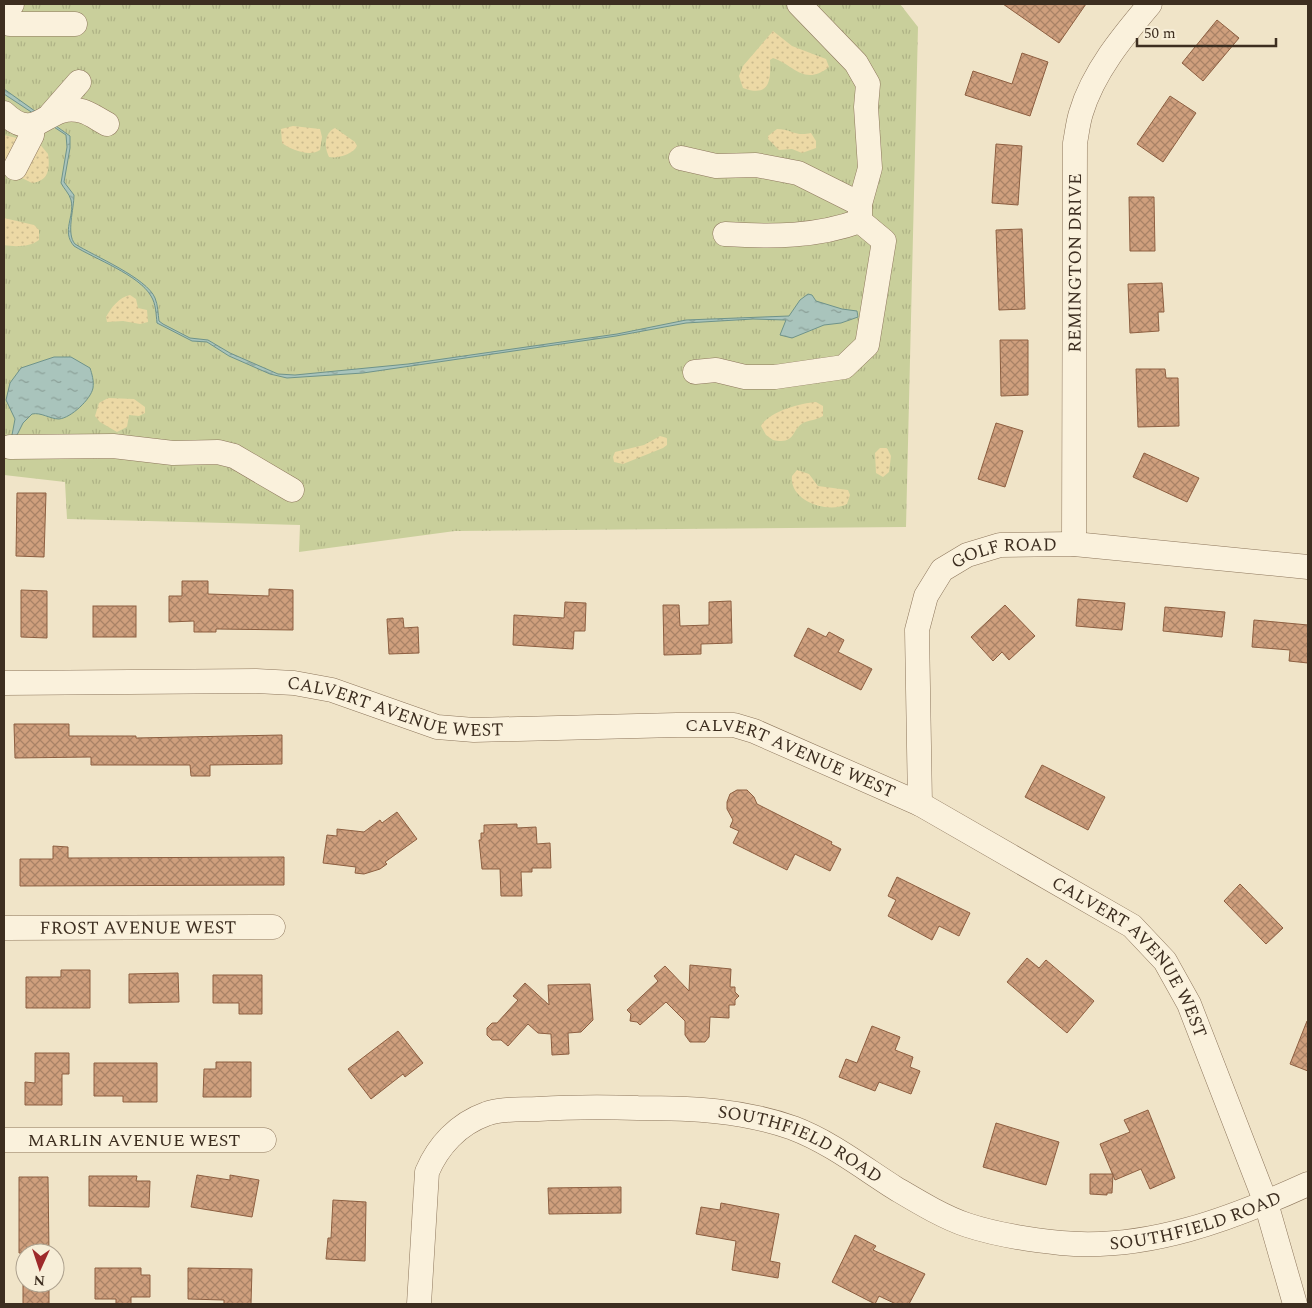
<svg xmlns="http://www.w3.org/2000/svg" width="1312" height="1308" font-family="Spectral,serif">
  <defs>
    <pattern id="grass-tufts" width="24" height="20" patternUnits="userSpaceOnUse" patternTransform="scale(1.25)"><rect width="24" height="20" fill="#c9cf9b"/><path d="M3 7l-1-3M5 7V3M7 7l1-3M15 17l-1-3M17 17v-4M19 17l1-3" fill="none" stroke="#aeb285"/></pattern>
    <pattern id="sand-dots" width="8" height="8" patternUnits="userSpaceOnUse" patternTransform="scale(1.25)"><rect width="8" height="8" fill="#ecd9a5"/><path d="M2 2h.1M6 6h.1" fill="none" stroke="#cbbb8e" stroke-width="1.8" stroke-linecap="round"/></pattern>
    <pattern id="water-ripples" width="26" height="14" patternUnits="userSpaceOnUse" patternTransform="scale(1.25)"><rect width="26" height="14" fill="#a9c4bc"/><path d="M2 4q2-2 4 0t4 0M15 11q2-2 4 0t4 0" fill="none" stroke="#8ba098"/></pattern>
    <pattern id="building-cross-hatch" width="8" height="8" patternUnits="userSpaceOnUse" patternTransform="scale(1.25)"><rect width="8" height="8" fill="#cf9f7d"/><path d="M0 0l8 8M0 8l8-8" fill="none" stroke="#a98266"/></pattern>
  </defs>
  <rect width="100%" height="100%" fill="#f0e4c8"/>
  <polygon fill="url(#grass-tufts)" points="4,4 900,4 918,27 906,527 455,531 299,552 300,525 67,519 65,482 4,475"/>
  <g fill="url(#sand-dots)">
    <path d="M 773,31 L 792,46 L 826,59 L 829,67 C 804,87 793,64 773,58 L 770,60 C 771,80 770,98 743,88 L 739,76 L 743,66 Z"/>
    <path d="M 293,126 L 320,129 L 322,137 L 320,150 C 310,157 291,150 282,143 L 281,129 Z"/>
    <path d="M 335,128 L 355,142 L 357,146 C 353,154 338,159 329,157 C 324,147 324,133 335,128 Z"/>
    <path d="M 777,129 C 791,129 795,137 811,133 L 816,141 L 816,148 L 802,153 L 792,149 L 779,150 L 768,139 L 768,136 Z"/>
    <polygon points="4,135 17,138 5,165 4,165"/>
    <path d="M 38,142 L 48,154 C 50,168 49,181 32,183 L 22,178 L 21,175 Z"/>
    <path d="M 4,218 L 34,225 L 39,230 L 39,240 C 30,247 15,247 4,245 Z"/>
    <path d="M 130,295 L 136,299 L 138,308 L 147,310 L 148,322 L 140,324 L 123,321 L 107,322 L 106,317 C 111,308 119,297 130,295 Z"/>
    <polygon points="108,398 134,399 145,407 145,413 139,416 129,415 127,427 117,432 100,422 95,416 99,403"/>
    <path d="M 816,402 L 823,406 L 823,416 C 817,420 809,420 803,423 C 791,430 796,445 773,440 L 766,435 L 761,426 C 768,412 801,403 816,402 Z"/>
    <polygon points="660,436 667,438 667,445 663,448 623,464 614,462 613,457 615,452 644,445"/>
    <polygon points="880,448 887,448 891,456 889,472 883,477 876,473 875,453"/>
    <path d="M 797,470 L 809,474 L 818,486 L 848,490 L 850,495 L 847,504 C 828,514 789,501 792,476 Z"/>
  </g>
  <g fill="url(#water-ripples)" stroke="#6f938a">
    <path d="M 4,89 L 70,136 L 70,148 L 64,182 L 74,195 C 74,209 66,234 75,244 C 94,256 147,278 155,298 C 158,305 158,314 159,321 L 163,324 L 190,338 L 208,340 L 230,353 L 278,374 L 295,375 L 408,364 L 617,334 L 686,320 L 789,316 L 800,300 L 808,294 L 812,295 L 816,301 L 842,309 L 857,311 L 858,317 L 841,323 L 824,325 L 792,338 L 780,335 L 786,320 L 753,319 L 686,323 L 616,336 L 363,373 L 287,378 L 270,374 L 229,356 L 207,342 L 192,341 L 157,323 C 156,314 156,304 151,296 C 139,275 95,259 74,246 C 61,231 75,217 71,200 C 69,193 64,189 61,183 L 67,147 L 66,135 L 4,94 Z"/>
    <path d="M 54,357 L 71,357 L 90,368 C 92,374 94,381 93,388 C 91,399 71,418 59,419 C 50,419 41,412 32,414 L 23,423 L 17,435 L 6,438 L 12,435 L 15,419 L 6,400 L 10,383 L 21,368 Z"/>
  </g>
  <g fill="url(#building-cross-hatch)" stroke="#8d5f41">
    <polygon points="1003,4 1086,4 1059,43"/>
    <polygon points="1217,20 1239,38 1203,81 1182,63"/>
    <polygon points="1022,53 1048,62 1030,116 965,95 973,71 1012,84"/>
    <polygon points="1170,96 1196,113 1163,162 1137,144"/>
    <polygon points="996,144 1022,146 1018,205 992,203"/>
    <polygon points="1129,197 1154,197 1155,251 1130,251"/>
    <polygon points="1022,229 1025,309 999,310 996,230"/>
    <polygon points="1162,283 1164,312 1158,312 1159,331 1130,333 1128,284"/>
    <polygon points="1000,340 1028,340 1028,395 1001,396"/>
    <polygon points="1136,369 1165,369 1166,378 1178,378 1179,426 1138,427"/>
    <polygon points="996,423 1023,431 1005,487 978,479"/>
    <polygon points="1144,453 1199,478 1187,502 1133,477"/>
    <polygon points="17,493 46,493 44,557 16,556"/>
    <polygon points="182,581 208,581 208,594 269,596 269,589 293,590 293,630 216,629 216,632 194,632 194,621 169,622 169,596 182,596"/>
    <polygon points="21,590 47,591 47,638 21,637"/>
    <polygon points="1078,599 1125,603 1122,630 1076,626"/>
    <polygon points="731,601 732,643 701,644 701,654 664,655 663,605 679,605 680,626 709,625 709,602"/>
    <polygon points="565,602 586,603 585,631 574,631 573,649 513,645 514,615 564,618"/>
    <polygon points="1005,605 1035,636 1009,660 1002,652 993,661 971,637"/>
    <rect x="93" y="606" width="43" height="31"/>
    <polygon points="1165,607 1225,612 1222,637 1163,631"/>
    <polygon points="403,618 404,628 418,627 419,653 389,654 387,619"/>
    <polygon points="1254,620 1308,625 1308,663 1289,661 1290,650 1252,647"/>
    <polygon points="808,628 826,637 829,632 844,640 838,652 872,669 861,690 794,656"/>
    <polygon points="14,724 69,724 69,736 136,736 136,738 282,735 282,764 210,765 210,776 191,776 190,765 91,765 91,757 15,758"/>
    <polygon points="1042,765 1105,797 1088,830 1025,797"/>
    <polygon points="737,790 747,790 754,797 757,804 832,842 831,844 841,849 830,871 795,854 787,870 733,843 739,831 730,827 733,820 727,809 727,802 730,794"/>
    <polygon points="397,812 417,839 385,862 387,864 380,869 364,874 355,873 356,867 323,863 327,835 337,836 337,829 364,832 380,820 382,823"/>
    <polygon points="517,824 517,828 536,827 537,844 550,843 551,868 532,868 532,872 521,872 522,896 501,896 500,869 482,869 479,840 481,840 481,833 484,833 484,825"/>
    <polygon points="53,846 68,847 68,858 284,857 284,885 20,886 20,859 53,859"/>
    <polygon points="897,877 970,913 959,936 939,926 932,940 888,916 896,900 888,896"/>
    <polygon points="1240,884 1283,928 1266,944 1224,901"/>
    <polygon points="1027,958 1039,968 1046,960 1094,1001 1067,1033 1007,982"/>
    <polygon points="690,965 731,969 730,987 735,987 735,992 739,996 735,1000 735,1005 729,1005 729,1018 710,1017 709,1037 705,1042 690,1042 685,1035 685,1021 666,1002 640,1025 637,1022 630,1021 631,1014 627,1010 658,981 654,976 665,966 689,991"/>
    <polygon points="61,970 90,970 90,1008 26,1008 26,977 61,977"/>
    <polygon points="178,973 179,1002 129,1003 129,974"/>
    <polygon points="213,975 262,975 262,1014 239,1014 239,1003 213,1003"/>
    <polygon points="525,983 549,1005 548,985 590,984 593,1020 581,1032 568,1033 569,1054 552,1055 551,1034 538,1033 528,1024 508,1046 501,1040 492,1040 487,1035 487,1028 492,1023 497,1023 518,1000 513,996"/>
    <polygon points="1307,1021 1308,1021 1308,1071 1290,1064"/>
    <polygon points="872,1026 900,1037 895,1050 913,1057 910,1067 920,1071 911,1094 879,1082 875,1091 839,1077 846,1059 857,1063"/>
    <polygon points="398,1031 423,1063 405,1077 403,1074 371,1099 348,1069"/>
    <polygon points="35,1053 69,1053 69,1074 62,1074 62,1105 25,1105 25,1082 35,1083"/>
    <polygon points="216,1062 251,1062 251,1097 203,1097 204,1069 216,1069"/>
    <polygon points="94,1063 157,1063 157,1102 123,1102 123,1096 94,1096"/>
    <polygon points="1148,1110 1175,1178 1150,1189 1141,1169 1115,1180 1100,1144 1130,1132 1124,1120"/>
    <polygon points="996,1123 1059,1142 1046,1185 983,1167"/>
    <polygon points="1090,1174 1113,1174 1112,1193 1107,1193 1107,1195 1090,1194"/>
    <polygon points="197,1175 230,1180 230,1175 259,1180 252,1217 191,1207"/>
    <polygon points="89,1176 137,1176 136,1181 150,1181 149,1207 89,1206"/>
    <polygon points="19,1177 48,1177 49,1253 19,1253"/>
    <polygon points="621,1187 621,1213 549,1214 548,1188"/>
    <polygon points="333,1200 366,1202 365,1261 326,1259 328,1238 331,1238"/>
    <polygon points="721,1203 779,1214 770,1261 780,1263 778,1278 732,1270 736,1241 696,1234 701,1207 720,1210"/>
    <polygon points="855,1235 876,1246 873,1250 925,1274 909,1304 896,1304 879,1296 875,1304 832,1282"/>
    <polygon points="95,1268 141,1268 141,1275 150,1275 150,1297 131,1297 131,1304 116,1304 116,1299 95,1299"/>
    <polygon points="188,1268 252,1269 251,1304 224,1304 224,1300 188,1299"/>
    <rect x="23" y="1283" width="26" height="21"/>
  </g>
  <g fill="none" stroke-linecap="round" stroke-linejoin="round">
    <defs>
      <g id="minor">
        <polyline points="12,4 6,13 10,24 75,24"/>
        <path d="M 4,113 C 39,146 45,101 82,111 C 90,113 99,120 107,124"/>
        <polyline points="51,114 79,82"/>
        <polyline points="681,158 716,166 756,165 798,173 860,204"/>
        <polyline points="15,168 32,135 33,125"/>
        <path d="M 725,234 C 772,237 816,237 860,221"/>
        <polyline points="695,372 716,370 745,377 775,377 844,367 867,345 884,241 860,221 860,204 870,168 866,107 868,84 856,63 799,4"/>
        <polyline points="10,447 113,446 173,453 218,452 234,456 292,490"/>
        <path id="s1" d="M 1074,544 L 1075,143 C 1077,133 1078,122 1081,113 C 1093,72 1123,36 1150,4"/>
        <path id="s2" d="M 4,683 L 256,681 L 294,683 L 332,690 L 437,727 L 474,730 L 677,725 L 734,725 L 754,731 L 920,804 L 1132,926 L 1165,961 L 1189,1004 L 1266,1203 L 1295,1304"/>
        <path id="s3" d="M 920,804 L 917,630 L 926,596 L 942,570 L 967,555 L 1000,545 L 1074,544 L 1308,567"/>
        <path id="s4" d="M 4,928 L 273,927"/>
        <path id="s5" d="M 4,1140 L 264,1140"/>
        <path id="s6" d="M 419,1304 L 427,1172 C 438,1146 458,1124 486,1114 C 501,1108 522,1110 538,1109 C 571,1107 605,1107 638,1108 C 691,1108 742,1110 793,1128 C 830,1142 862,1167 895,1188 C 917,1201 943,1217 967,1225 C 994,1234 1032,1240 1061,1243 C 1147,1251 1231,1219 1308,1184"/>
      </g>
    </defs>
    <use href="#minor" stroke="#8d765c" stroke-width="25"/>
    <use href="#minor" stroke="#faf1dc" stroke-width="24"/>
  </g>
  <g text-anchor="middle" stroke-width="4" stroke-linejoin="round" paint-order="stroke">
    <g font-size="18" fill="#3d2e20" stroke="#f7eed8">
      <text dy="6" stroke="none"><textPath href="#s1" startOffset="281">REMINGTON DRIVE</textPath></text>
      <text dy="6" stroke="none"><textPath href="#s3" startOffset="306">GOLF ROAD</textPath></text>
      <text dy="6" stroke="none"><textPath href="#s2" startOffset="395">CALVERT AVENUE WEST</textPath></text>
      <text dy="6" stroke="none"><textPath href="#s2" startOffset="800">CALVERT AVENUE WEST</textPath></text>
      <text dy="6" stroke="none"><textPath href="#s4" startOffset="134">FROST AVENUE WEST</textPath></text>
      <text dy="6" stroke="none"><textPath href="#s2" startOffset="1205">CALVERT AVENUE WEST</textPath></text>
      <text dy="6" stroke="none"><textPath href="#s5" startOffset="130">MARLIN AVENUE WEST</textPath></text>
      <text dy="6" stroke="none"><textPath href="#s6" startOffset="539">SOUTHFIELD ROAD</textPath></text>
      <text dy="6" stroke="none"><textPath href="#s6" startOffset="960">SOUTHFIELD ROAD</textPath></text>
    </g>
  </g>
  <rect width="1312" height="1308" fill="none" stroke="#3d2e20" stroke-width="10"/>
  <g transform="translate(40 1268) rotate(183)"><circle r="24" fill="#f7eed8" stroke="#ada18e"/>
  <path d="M0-4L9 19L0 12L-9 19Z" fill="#9e2a2b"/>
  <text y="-8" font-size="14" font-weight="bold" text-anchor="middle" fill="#3d2e20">N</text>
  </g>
  <path d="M1137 38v8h139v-8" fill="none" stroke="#3d2e20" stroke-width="2.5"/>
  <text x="1144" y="38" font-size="15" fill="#3d2e20" stroke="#f7eed8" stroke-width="4" paint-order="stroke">50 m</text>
</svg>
